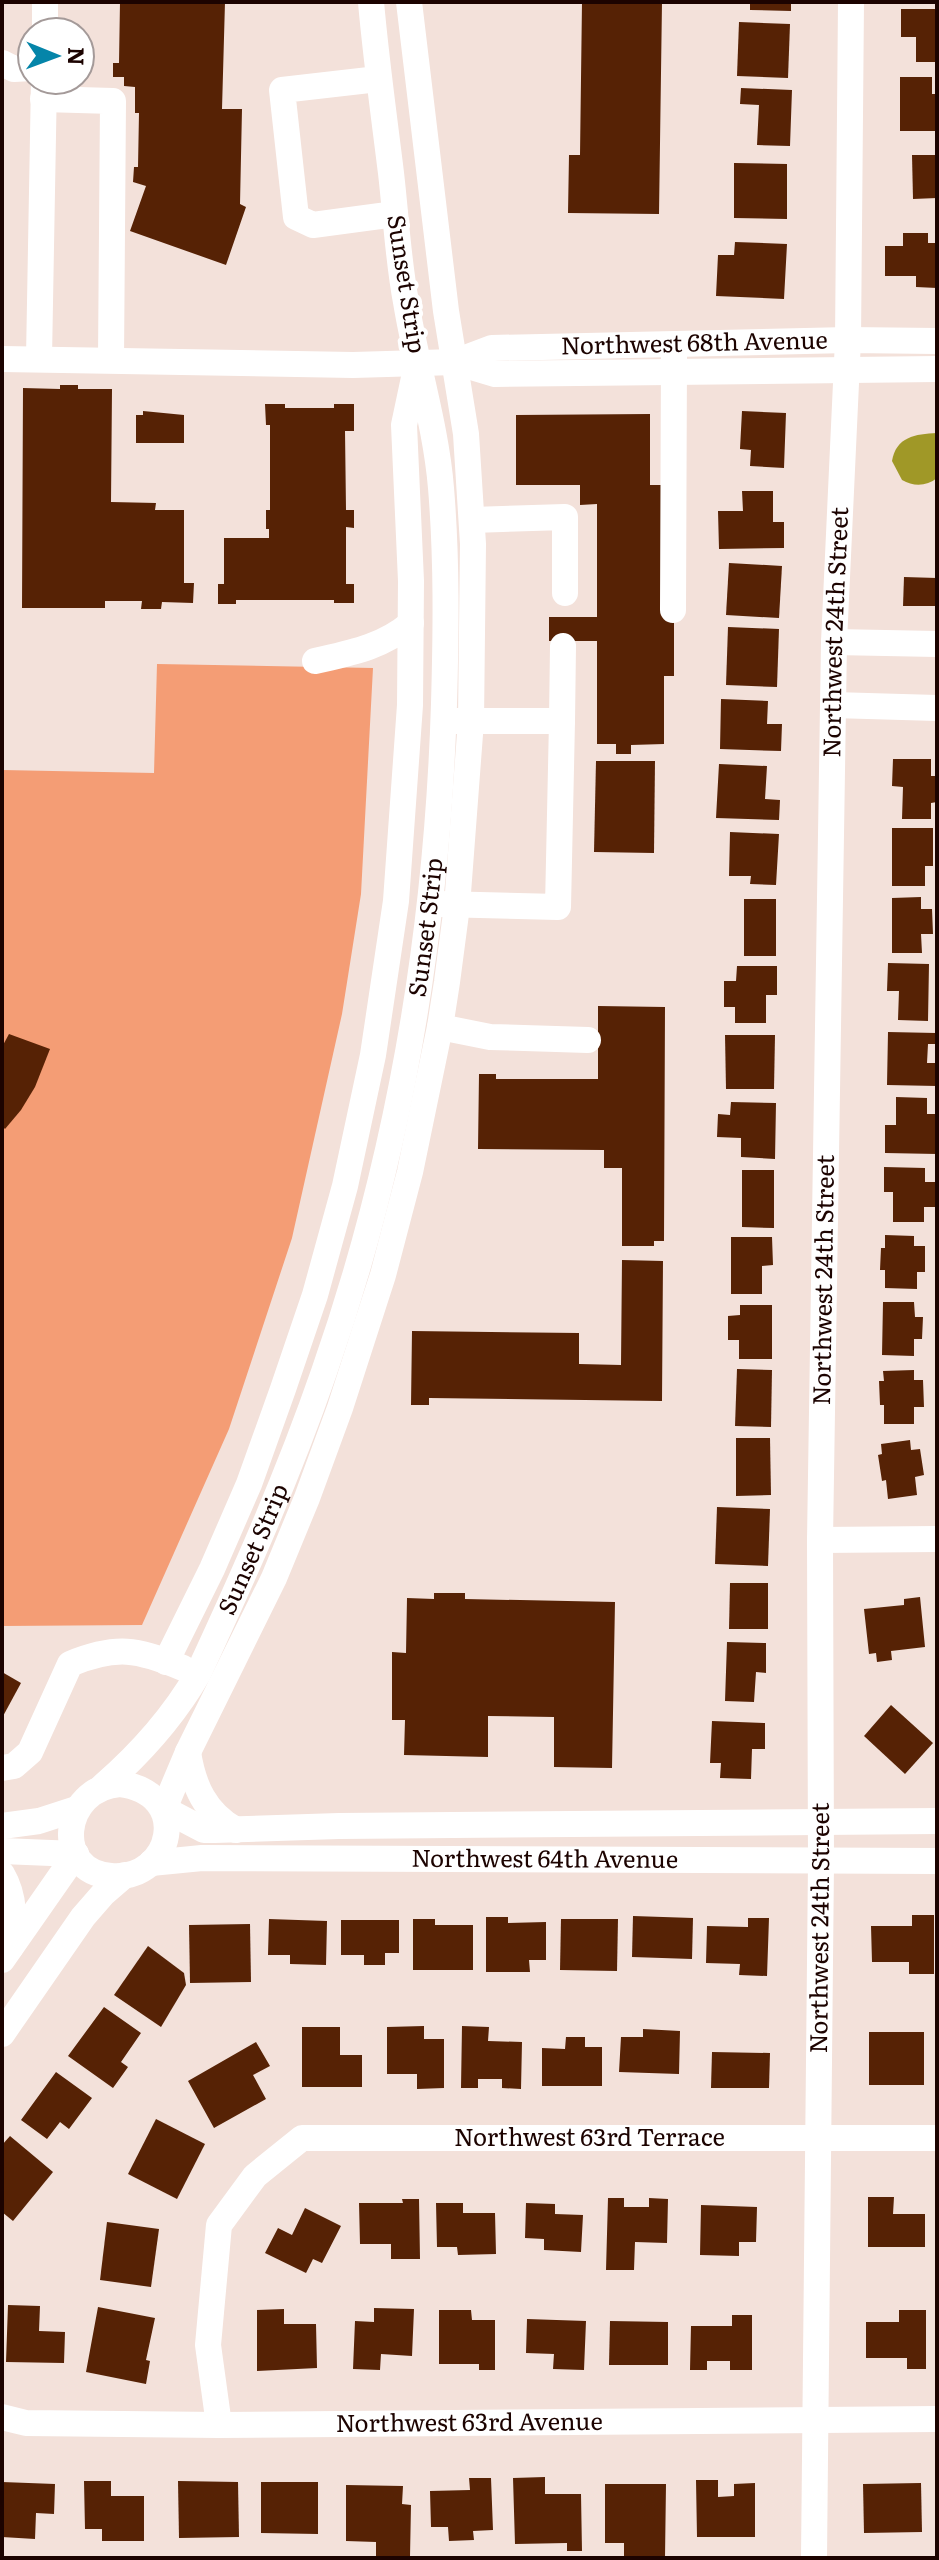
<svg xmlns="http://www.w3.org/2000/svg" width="939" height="2560" font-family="Literata,serif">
  <rect width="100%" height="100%" fill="#f3e1da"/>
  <polygon fill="#f49d75" points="157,664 373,668 361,894 342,1014 292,1238 229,1429 142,1625 2,1626 2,770 154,773"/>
  <path fill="#a09827" d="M 937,433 L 937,478 C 927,486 914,487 902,480 L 892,461 C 896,437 915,434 937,433 Z"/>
  <g fill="#562205">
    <polygon points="120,2 225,2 222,109 242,109 240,204 246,207 226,265 130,231 146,186 133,182 134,167 138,167 139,113 135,113 135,87 124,86 124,77 113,77 113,63 119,63"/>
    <polygon points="582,2 662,2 659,214 568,213 569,155 580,155"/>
    <polygon points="750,2 791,2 791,11 750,10"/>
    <polygon points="901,9 937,9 937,62 916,62 916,37 901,37"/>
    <polygon points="739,22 790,24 788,78 737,76"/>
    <polygon points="900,77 932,77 932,94 937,94 937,131 900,131"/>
    <polygon points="741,88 792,90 790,146 757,145 759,105 740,104"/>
    <polygon points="912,155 937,155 937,198 913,199"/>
    <polygon points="734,163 787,164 787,219 734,218"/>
    <polygon points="903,233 928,233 928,243 937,243 937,288 916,287 916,276 885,276 885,246 903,246"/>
    <polygon points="735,242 787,244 784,299 716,296 718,255 734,255"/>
    <polygon points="60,385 78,385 78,389 112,389 111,502 156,503 155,510 184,510 184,583 194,583 193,603 162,602 161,609 141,609 142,601 105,601 105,608 22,608 23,388 60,389"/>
    <polygon points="265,404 285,404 285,408 334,408 334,404 354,404 354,431 345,431 346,510 354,510 354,528 346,527 346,584 354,584 354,603 334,603 334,600 236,600 236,604 218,604 218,584 224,584 224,538 269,538 269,529 266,529 266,510 270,510 270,425 266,425"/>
    <polygon points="143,411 184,415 184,443 136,443 136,415 143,415"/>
    <polygon points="742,411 786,413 784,468 750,466 751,450 740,449"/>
    <polygon points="650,414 650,485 664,485 674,617 674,676 664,676 664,744 631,745 631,754 616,754 616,744 597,744 597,641 549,641 549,617 597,617 597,504 580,505 580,485 516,485 516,415"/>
    <polygon points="742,491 773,491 773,522 784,522 784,548 719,549 718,511 743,511"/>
    <polygon points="729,563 782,566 779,618 726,615"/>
    <polygon points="904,577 937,578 937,606 903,606"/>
    <polygon points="728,627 779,629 777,687 726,685"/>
    <polygon points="721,699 768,701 767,724 782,724 781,751 720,749"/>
    <polygon points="893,759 931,759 931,776 937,776 937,802 931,803 931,819 902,819 903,787 892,786"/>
    <polygon points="596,761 655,761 654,853 594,852"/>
    <polygon points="719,764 767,766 765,799 780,800 779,820 716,818"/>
    <polygon points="892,828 933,828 933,866 925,866 925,886 892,886"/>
    <polygon points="730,832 779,834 776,885 750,884 751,876 729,876"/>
    <polygon points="921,897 921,909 932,909 933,934 921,934 922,953 892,953 892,898"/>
    <rect x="744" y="899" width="32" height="57"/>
    <polygon points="888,963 929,964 928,1021 898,1020 899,991 887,991"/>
    <polygon points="737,966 777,966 777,995 766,995 766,1023 735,1023 735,1007 724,1007 724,981 736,981"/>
    <polygon points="598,1006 665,1007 664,1241 654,1241 654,1246 622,1246 622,1168 604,1168 604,1150 478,1149 479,1074 496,1074 496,1079 598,1079"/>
    <polygon points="888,1032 936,1033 936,1044 928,1044 927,1063 937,1063 937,1086 887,1085"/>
    <polygon points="9,1034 50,1049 35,1087 21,1110 5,1129 2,1126 2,1047"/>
    <polygon points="725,1035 775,1035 774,1089 726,1089"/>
    <polygon points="896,1097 927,1098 927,1114 937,1114 937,1154 885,1153 885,1125 896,1125"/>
    <polygon points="731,1102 776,1103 775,1159 741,1157 741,1138 717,1137 718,1114 730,1115"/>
    <polygon points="884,1167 925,1168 925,1182 937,1182 937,1207 924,1207 924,1222 893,1222 893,1192 884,1192"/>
    <polygon points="742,1170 774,1170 774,1228 742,1227"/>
    <polygon points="885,1235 914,1236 914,1246 925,1246 925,1272 917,1272 917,1289 885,1288 885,1270 880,1270 881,1248 885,1248"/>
    <polygon points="731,1237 772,1237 773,1265 762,1266 762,1294 731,1294"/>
    <polygon points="622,1260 663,1261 662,1401 429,1398 429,1405 411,1405 412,1331 579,1333 579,1364 621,1365"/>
    <polygon points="883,1302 914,1302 915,1317 923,1317 922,1339 914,1339 914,1356 882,1355"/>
    <polygon points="740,1305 772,1305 772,1359 739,1359 739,1340 728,1340 728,1316 740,1315"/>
    <polygon points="737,1369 772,1370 771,1427 735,1426"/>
    <polygon points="914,1370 914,1380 923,1380 924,1407 914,1407 914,1424 884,1424 884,1405 880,1405 879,1381 884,1381 883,1371"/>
    <polygon points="736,1438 770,1438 771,1495 736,1496"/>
    <polygon points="910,1440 911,1450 920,1449 924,1475 915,1477 917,1495 888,1499 886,1480 882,1481 878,1455 882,1454 881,1444"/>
    <polygon points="717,1507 770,1509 768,1566 715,1564"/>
    <polygon points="730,1583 768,1583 768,1629 729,1629"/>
    <polygon points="434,1593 465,1593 465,1599 615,1602 612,1768 554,1767 554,1717 488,1716 488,1757 404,1755 405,1720 392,1720 392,1652 406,1653 407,1598 434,1599"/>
    <polygon points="920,1597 925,1647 891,1651 892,1660 877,1662 876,1653 869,1654 864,1609 904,1605 904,1599"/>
    <polygon points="727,1642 766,1643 766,1673 756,1672 754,1702 725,1701"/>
    <polygon points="2,1672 21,1683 2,1718"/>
    <polygon points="891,1705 933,1743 905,1774 864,1736"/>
    <polygon points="712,1721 765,1723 765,1749 752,1749 751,1779 720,1778 721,1763 710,1763"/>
    <polygon points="912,1915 934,1915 934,1974 909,1974 909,1962 872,1962 871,1926 912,1926"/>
    <polygon points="633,1916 693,1918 692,1959 632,1957"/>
    <polygon points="486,1917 508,1917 508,1923 546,1922 546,1960 529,1960 530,1972 486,1972"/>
    <polygon points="748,1918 769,1918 767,1976 739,1975 740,1964 706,1963 707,1926 748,1927"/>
    <polygon points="269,1919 327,1921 326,1965 290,1964 290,1955 268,1955"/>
    <polygon points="413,1919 435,1919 435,1925 473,1925 473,1970 413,1970"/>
    <polygon points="561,1919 618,1919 617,1971 560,1970"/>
    <polygon points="341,1920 399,1920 399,1953 385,1953 385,1965 364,1965 364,1955 341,1955"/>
    <polygon points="250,1924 251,1982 190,1983 189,1925"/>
    <polygon points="148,1946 184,1973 186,1985 161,2027 114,1995"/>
    <polygon points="104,2007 141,2033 121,2062 128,2067 113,2088 68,2056"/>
    <polygon points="424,2026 424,2039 444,2039 444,2088 417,2089 417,2074 387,2074 387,2027"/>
    <polygon points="462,2026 489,2027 488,2041 522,2042 521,2089 502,2088 502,2079 478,2079 478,2088 461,2088"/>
    <polygon points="302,2027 340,2027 340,2055 362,2055 362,2087 302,2087"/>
    <polygon points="643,2029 680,2031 679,2074 619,2072 621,2037 643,2037"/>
    <rect x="869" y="2032" width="55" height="53"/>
    <polygon points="566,2037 585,2037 585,2047 602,2047 602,2086 542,2086 542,2048 565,2049"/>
    <polygon points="256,2042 270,2066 253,2075 266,2099 214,2128 188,2081"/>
    <polygon points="712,2052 770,2053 769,2088 711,2088"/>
    <polygon points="56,2072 92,2098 69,2129 60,2122 47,2139 21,2120"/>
    <polygon points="156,2119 205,2144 177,2199 128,2174"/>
    <polygon points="10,2136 53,2172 13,2221 2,2212 2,2145"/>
    <polygon points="868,2197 894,2197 893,2214 925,2214 925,2247 868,2247"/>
    <polygon points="608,2198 624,2198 624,2207 649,2207 649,2198 668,2199 667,2243 635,2242 634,2270 606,2270"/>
    <polygon points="402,2199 419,2199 420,2259 391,2259 391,2244 360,2244 359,2203 403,2203"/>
    <polygon points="436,2203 463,2203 463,2213 495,2213 496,2254 458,2255 457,2247 437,2247"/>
    <polygon points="526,2203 555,2204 555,2214 583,2215 581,2252 544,2250 544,2239 525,2238"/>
    <polygon points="701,2205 757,2207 756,2242 739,2242 739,2256 700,2255"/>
    <polygon points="305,2208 341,2226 322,2263 313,2259 306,2273 265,2253 278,2228 292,2235"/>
    <polygon points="107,2222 159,2229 151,2287 100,2280"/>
    <polygon points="8,2305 40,2306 39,2331 65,2332 64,2363 6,2362"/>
    <polygon points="98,2307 155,2318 146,2360 150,2361 146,2384 86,2372"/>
    <polygon points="374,2308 414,2309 412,2356 381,2354 380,2370 353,2369 355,2321 374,2322"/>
    <polygon points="284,2309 284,2324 316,2324 317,2368 257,2371 257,2310"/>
    <polygon points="439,2310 471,2310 472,2320 495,2320 495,2370 479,2370 479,2364 439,2364"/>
    <polygon points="899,2310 926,2310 926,2369 907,2369 907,2358 866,2358 866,2322 899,2322"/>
    <polygon points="732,2315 752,2315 752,2370 730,2370 730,2361 707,2361 707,2370 690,2370 691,2326 732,2326"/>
    <polygon points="527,2319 586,2321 584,2370 553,2369 554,2354 526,2353"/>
    <polygon points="610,2321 668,2322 668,2365 609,2365"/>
    <polygon points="545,2477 545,2494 581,2494 582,2551 567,2551 567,2543 515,2544 513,2478"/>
    <polygon points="469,2478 491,2478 493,2530 473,2531 474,2540 449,2541 448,2527 431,2527 430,2491 470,2490"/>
    <polygon points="696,2480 718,2480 718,2497 734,2496 734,2484 755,2483 755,2537 697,2537"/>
    <polygon points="84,2481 111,2481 111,2496 144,2496 144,2541 102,2541 102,2529 85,2529"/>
    <polygon points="178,2481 238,2482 239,2537 179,2538"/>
    <polygon points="2,2482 55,2484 54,2514 36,2513 35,2539 2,2537"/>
    <polygon points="261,2482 318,2482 318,2534 261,2533"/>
    <polygon points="921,2483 922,2532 864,2533 863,2484"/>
    <polygon points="605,2484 666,2484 665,2558 624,2558 624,2543 605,2543"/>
    <polygon points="346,2485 403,2486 402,2504 411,2505 410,2557 376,2556 376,2542 346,2541"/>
  </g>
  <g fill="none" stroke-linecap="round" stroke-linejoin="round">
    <g stroke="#fff" stroke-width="26">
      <polyline points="45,32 45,2"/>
      <polyline points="2,63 14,69 32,68"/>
      <polyline points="378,79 282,90 296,217 313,225 395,214"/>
      <polyline points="43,99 113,101 111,360"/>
      <polyline points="39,358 44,80"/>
      <polyline points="2,359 353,365 455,362 495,374 937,369"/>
      <path id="s1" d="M 455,362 L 492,348 L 848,340 L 937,341"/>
      <polyline points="472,520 565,517 565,593"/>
      <polyline points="673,610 674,355"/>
      <polyline points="834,642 937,644"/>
      <path d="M 315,661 C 350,653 383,647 411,623"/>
      <polyline points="833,705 937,708"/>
      <polyline points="455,721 562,721 563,646"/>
      <polyline points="439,904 558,907 562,721"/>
      <polyline points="440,1027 490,1037 588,1040"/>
      <polyline points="820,1540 937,1539"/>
      <polyline points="166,1662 212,1569 249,1484 283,1389 315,1295 345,1186 373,1055 396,901 410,705 411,581 404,425 415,373"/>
      <path d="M 188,1752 C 193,1785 205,1813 236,1830"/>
      <path d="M 2,1768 L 14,1766 L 30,1752 L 70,1664 C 116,1645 138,1649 183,1668"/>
      <path d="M 120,1784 C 193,1793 173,1881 111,1876 C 52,1872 61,1788 120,1784 Z"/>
      <path id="s2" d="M 103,1786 C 141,1753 173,1717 198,1674 C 244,1575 288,1476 324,1372 C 399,1158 437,930 444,704 C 446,632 447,560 441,488 C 436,426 416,364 406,302 C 398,260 396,216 391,173 C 384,116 376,59 371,2"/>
      <polyline points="164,1809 188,1752 274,1578 307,1498 340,1408 383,1275 410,1172 440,1027 447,982 457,906 471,721 473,544 466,434 446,311 409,2"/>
      <polyline points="164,1809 204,1830 214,1830 339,1826 937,1821"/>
      <polyline points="2,1826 39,1821 76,1809"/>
      <polyline points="2,1851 76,1854"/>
      <path id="s3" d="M 151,1863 L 202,1858 L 937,1861"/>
      <path d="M 2,1874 C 16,1898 14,1921 10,1948"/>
      <polyline points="2,1960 76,1854"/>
      <polyline points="2,2034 83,1917 103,1894 125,1875"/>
      <path id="s4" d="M 2,2417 L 26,2423 L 219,2425 L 937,2419"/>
      <path id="s5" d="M 219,2425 L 208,2345 L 219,2225 L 255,2176 L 302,2138 L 937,2138"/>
      <path id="s6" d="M 814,2558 L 821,1862 L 820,1540 L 834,642 L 848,340 L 851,2"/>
    </g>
  </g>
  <g text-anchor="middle" stroke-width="8" stroke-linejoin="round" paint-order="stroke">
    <g font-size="24" fill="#1c0300" stroke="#fff">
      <text transform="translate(406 284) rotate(81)" y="8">Sunset Strip</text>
      <text dy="8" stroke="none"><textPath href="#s1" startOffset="242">Northwest 68th Avenue</textPath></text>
      <text dy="8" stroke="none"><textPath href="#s6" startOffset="1926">Northwest 24th Street</textPath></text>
      <text dy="8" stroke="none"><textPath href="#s2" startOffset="932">Sunset Strip</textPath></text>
      <text dy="8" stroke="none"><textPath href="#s6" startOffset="1278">Northwest 24th Street</textPath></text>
      <text dy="8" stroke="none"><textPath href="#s2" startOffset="284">Sunset Strip</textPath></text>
      <text dy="8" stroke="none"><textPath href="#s3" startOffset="394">Northwest 64th Avenue</textPath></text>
      <text dy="8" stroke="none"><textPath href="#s6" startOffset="630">Northwest 24th Street</textPath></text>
      <text dy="8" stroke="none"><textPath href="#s5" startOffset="610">Northwest 63rd Terrace</textPath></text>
      <text dy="8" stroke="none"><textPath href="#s4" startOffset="468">Northwest 63rd Avenue</textPath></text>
    </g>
  </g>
  <rect width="939" height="2560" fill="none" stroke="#1c0300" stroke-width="8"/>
  <g transform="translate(56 56) rotate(91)"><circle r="38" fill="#ffffff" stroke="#a49a99" stroke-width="2"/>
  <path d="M0-6L14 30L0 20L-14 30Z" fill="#0585a9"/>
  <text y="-12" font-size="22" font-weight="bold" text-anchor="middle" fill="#1c0300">N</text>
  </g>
</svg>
